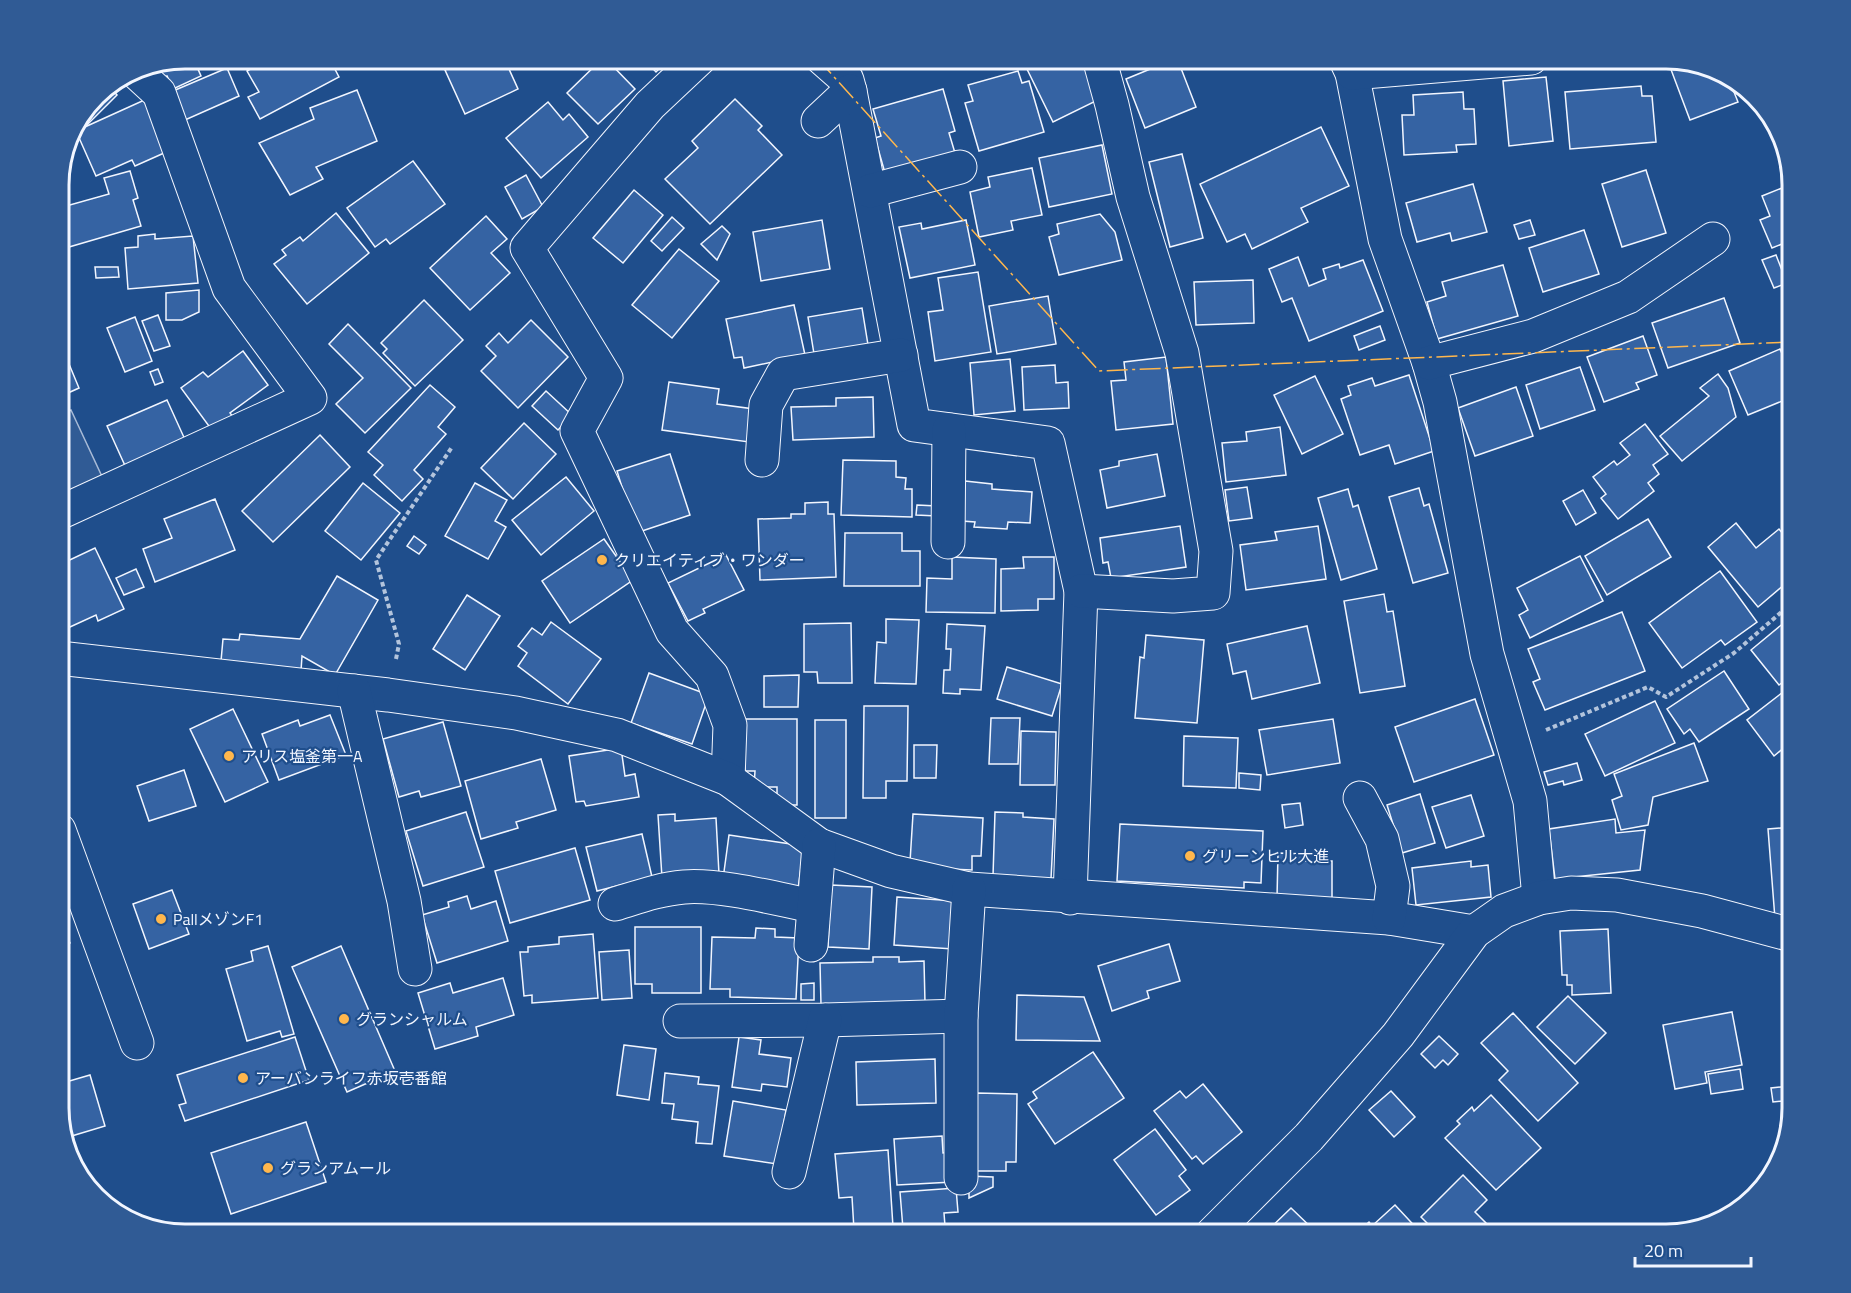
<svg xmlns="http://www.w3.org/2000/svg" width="1851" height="1293" font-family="'Titillium Web','Noto Sans JP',sans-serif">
  <rect width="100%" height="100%" fill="#1f4e8c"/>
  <polygon fill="#305b95" stroke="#a8bbd7" stroke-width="1.5" points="71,410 105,483 59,504 59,416"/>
  <g fill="#3563a3" stroke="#f2f6ff" stroke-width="1.5">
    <polygon points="184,58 193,58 201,76 173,89 167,76 152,82 145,66"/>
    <polygon points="196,58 214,58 199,65"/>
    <polygon points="270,58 329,58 339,77 260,119 248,97 259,92 247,71"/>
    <polygon points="470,58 483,58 484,61 490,58 504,58 518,89 465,114 445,70"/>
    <polygon points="603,58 605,58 635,89 598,124 567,93"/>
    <polygon points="643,58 670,58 656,72"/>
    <polygon points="909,58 926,58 918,67"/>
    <polygon points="1082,58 1102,98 1053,122 1022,59"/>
    <polygon points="1117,58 1151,58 1121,69"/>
    <polygon points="1177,58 1196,107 1145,128 1126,79"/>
    <polygon points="1667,59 1728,77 1738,102 1690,120"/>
    <polygon points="227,68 239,96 185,120 173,91"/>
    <polygon points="1018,71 1022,83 1029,81 1044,132 979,151 965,103 973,101 968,85"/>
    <polygon points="1546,77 1553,141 1509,146 1503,81"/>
    <polygon points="109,86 117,95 86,126 80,119 96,95"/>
    <polygon points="1641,86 1642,96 1652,96 1656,142 1570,149 1565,92"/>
    <polygon points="943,89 955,131 949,133 955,153 885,173 875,138 881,136 873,109"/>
    <polygon points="357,90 377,141 316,167 323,179 290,195 259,143 314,119 310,108"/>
    <polygon points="1463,92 1464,109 1474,109 1476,144 1456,145 1457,152 1404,155 1402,115 1414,115 1413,95"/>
    <polygon points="151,97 173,149 135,166 132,160 96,176 76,131"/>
    <polygon points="735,99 762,126 758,130 782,155 710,224 665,179 698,148 692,141"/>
    <polygon points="548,102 563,120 569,114 588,137 541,178 506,138"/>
    <polygon points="1321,127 1349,186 1301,208 1308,222 1252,249 1245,234 1227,242 1200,184"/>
    <polygon points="1102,145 1112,194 1049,207 1039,158"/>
    <polygon points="1182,154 1203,238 1170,247 1149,162"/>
    <polygon points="413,161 445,204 390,244 386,239 375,247 347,208"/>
    <polygon points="1032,168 1042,215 1011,221 1013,230 979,237 970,192 990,187 988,177"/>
    <polygon points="1646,170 1666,233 1622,247 1602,184"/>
    <polygon points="130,171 138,198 133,200 141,226 69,247 59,208 109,194 104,178"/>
    <polygon points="526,175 543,207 522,219 505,187"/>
    <polygon points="1473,184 1487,232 1452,241 1450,233 1417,242 1406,203"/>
    <polygon points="1792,184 1792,248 1785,251 1782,244 1772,248 1760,220 1770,216 1762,196"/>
    <polygon points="634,190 663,215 623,263 593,238"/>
    <polygon points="336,213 369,253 307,304 274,264 286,255 282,250 300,237 303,241"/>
    <polygon points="1100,214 1115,232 1122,260 1059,275 1049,237 1059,234 1057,224"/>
    <polygon points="486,216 507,239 491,253 510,273 470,310 430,268"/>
    <polygon points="672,217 684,228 662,251 651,241"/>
    <polygon points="822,220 830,269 761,281 753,232"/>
    <polygon points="966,220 975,265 910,278 899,227 921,223 922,229"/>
    <polygon points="1530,220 1535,235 1519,239 1514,225"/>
    <polygon points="722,226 730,234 717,260 701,244"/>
    <polygon points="1584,230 1599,274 1543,292 1529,248"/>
    <polygon points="155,234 155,239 193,236 198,283 128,289 125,248 138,247 138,236"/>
    <polygon points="679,249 719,281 672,338 632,305"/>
    <polygon points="1776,255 1787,283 1774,288 1762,260"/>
    <polygon points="1298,257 1309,286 1326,279 1323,269 1339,264 1340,268 1363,260 1383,311 1309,341 1292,298 1282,302 1269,269"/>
    <polygon points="1503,265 1518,316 1437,339 1427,302 1446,296 1442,282"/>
    <polygon points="95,267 118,267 119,277 96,278"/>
    <polygon points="978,272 991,352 935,361 928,312 943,310 938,278"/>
    <polygon points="1253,280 1254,323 1196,325 1194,282"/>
    <polygon points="199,290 199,312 182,320 166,320 166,293"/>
    <polygon points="59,294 68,324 59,327"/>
    <polygon points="1048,296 1056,344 997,354 989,306"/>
    <polygon points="1724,298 1740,343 1668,368 1652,323"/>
    <polygon points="424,300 463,340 415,386 383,353 387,349 381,343"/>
    <polygon points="794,305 805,355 744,368 742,357 734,358 726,319"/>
    <polygon points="862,308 869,351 815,360 808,317"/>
    <polygon points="158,315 170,346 154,351 142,321"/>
    <polygon points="135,317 152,361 125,372 107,328"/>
    <polygon points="531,320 568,357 518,408 481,371 496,356 486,346 499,333 508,343"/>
    <polygon points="348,324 411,388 365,433 336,404 363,378 329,344"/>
    <polygon points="1380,326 1385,340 1359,350 1354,336"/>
    <polygon points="1643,336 1657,375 1636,383 1639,389 1604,402 1587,357"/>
    <polygon points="1780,349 1792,377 1792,397 1748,415 1729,371"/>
    <polygon points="243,351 268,385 230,413 234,418 214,433 181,388 203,372 208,377"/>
    <polygon points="64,352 79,388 59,397 59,354"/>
    <polygon points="1166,357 1173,424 1116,430 1111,381 1126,380 1124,362"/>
    <polygon points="1010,359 1015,411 974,415 970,363"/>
    <polygon points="1055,365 1056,383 1068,382 1069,408 1024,410 1022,367"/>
    <polygon points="1580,367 1595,410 1540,429 1526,385"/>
    <polygon points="158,369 163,382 155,385 150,372"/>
    <polygon points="1718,374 1728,388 1736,417 1682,461 1660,436 1709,396 1700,388"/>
    <polygon points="1409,375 1434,451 1395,464 1389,445 1360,455 1341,399 1351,395 1348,386 1372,378 1375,386"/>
    <polygon points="1315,376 1343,434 1302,454 1274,395"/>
    <polygon points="669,382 719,389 717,404 754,409 749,442 662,430"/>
    <polygon points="430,385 455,407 438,427 446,434 414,470 423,479 402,501 374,475 383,465 368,452"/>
    <polygon points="1516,387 1533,436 1475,456 1458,408"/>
    <polygon points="546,391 572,415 558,430 532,406"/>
    <polygon points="873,397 874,437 793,440 791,407 836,406 836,398"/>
    <polygon points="167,400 187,444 127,470 107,426"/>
    <polygon points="524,423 556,454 513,499 481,468"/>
    <polygon points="1645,424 1668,454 1653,465 1659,474 1648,483 1654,491 1618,519 1601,498 1606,494 1593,477 1614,461 1617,465 1630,455 1620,443"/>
    <polygon points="1280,427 1286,475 1226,482 1222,443 1247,441 1246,432"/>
    <polygon points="320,435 350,467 273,542 242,511"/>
    <polygon points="670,454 690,515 636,533 617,471"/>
    <polygon points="1157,454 1165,496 1107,508 1100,470 1119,466 1119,461"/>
    <polygon points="843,460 896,461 896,477 906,478 905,489 912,489 912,517 841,515"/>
    <polygon points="566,477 594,511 541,555 512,520"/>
    <polygon points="965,481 992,484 992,489 1032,492 1030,523 1008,522 1007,529 974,527 975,522 962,521"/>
    <polygon points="363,483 400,513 361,560 325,531"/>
    <polygon points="475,483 507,500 495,521 506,527 488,559 445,536"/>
    <polygon points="1247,487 1252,518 1229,521 1225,490"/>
    <polygon points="1419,488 1424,506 1429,504 1448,573 1413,583 1389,497"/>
    <polygon points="1348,489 1353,507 1358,505 1377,569 1341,580 1318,498"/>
    <polygon points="1583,490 1596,513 1576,525 1563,501"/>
    <polygon points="215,499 235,550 155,582 143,549 172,538 164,519"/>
    <polygon points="828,502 828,514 834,514 836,577 760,580 758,519 791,518 791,514 805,514 805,503"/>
    <polygon points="917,505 937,506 937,516 916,515"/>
    <polygon points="1648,519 1671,557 1607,595 1585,556"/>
    <polygon points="1736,523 1756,548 1779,529 1792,545 1792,578 1758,607 1708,547"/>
    <polygon points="1180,526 1186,567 1111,578 1108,562 1103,563 1100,538"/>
    <polygon points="1318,526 1326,579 1246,590 1240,545 1277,540 1275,532"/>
    <polygon points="845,533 902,533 902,551 920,551 920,586 844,586"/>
    <polygon points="414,536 426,545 419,554 407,546"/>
    <polygon points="604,539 633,580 570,623 542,581"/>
    <polygon points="95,548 124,609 98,621 96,615 59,632 59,565"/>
    <polygon points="726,555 744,590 703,609 705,613 688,621 668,583"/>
    <polygon points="1580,556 1603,601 1530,638 1519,615 1528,610 1517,588"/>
    <polygon points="952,557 996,559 995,613 926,612 927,578 952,579"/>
    <polygon points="1023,557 1054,557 1054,599 1038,599 1038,610 1001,611 1001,569 1024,568"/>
    <polygon points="136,569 144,587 124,595 116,578"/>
    <polygon points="1720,571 1757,622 1725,645 1721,640 1682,668 1649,623"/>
    <polygon points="337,576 378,600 335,675 302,656 301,671 221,661 223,639 239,640 240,634 300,639"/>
    <polygon points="1384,594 1387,612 1393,611 1405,686 1360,693 1344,601"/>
    <polygon points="467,595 500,616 465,670 433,649"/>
    <polygon points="1622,612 1645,671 1545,710 1533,682 1540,679 1528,649"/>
    <polygon points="1792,616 1792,675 1779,685 1751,650"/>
    <polygon points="886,619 919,620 916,684 875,683 877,642 886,643"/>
    <polygon points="551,622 601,659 568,704 518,666 527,653 518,646 532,628 542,635"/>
    <polygon points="851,623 852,683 818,683 817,672 804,672 804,624"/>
    <polygon points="947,624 985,626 981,690 960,689 960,694 943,693 944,670 950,670 951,649 946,649"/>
    <polygon points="1307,626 1320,683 1252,699 1246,671 1233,674 1227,644"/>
    <polygon points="1146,635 1204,640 1197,723 1135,718 1140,657 1144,658"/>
    <polygon points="1007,667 1062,684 1052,716 997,699"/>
    <polygon points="1724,671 1749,709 1699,742 1690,729 1684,734 1667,709"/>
    <polygon points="649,673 709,695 692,744 631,723"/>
    <polygon points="799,675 798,707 764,707 764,676"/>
    <polygon points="1792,685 1792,741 1774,756 1747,720"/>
    <polygon points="1475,699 1494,755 1414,782 1395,727"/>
    <polygon points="1655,701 1675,743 1605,776 1585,734"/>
    <polygon points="864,706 908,706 907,781 886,781 886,798 863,798"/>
    <polygon points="233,709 268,782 225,802 190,729"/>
    <polygon points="330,715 346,755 279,780 262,734 298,720 300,726"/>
    <polygon points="991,718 1020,718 1018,764 989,764"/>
    <polygon points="745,719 797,719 797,805 777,805 777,787 754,787 755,771 745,771"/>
    <polygon points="1333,719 1340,763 1267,775 1259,730"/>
    <rect x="815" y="720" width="31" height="98"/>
    <polygon points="443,722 461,786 421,797 419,791 399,797 383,739"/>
    <polygon points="1021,731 1056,732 1055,785 1020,785"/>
    <polygon points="1184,736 1238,738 1236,788 1183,786"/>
    <polygon points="1694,743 1708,781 1653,797 1648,825 1621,830 1612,800 1622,796 1614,774"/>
    <polygon points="914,745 937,745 936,778 914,778"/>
    <polygon points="621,748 625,776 635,774 639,797 586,806 584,801 576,802 569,756"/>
    <polygon points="541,759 556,810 516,822 518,828 481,839 465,781"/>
    <polygon points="1577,763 1582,780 1564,785 1563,781 1548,785 1544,772"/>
    <polygon points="184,770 196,806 149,821 137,786"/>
    <polygon points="1239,773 1261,775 1260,790 1239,788"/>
    <polygon points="1420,794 1435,843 1402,853 1387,805"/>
    <polygon points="1471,795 1484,836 1446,848 1432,807"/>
    <polygon points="1300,803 1303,825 1285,828 1282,805"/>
    <polygon points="466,812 484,867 423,886 406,831"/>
    <polygon points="995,812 1023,813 1023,817 1054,819 1051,879 993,876"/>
    <polygon points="675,814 675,821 716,818 719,874 662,878 658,815"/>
    <polygon points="913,814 983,818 981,856 972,856 972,870 926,868 910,862"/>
    <polygon points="1615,819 1616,833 1645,830 1640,870 1555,879 1549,829"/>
    <polygon points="1120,824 1263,831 1261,883 1244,882 1244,888 1117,881"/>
    <polygon points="1792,827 1792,918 1775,919 1768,829"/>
    <polygon points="642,834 652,877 597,891 586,847"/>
    <polygon points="729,835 804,846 798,889 723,879"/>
    <polygon points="575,848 590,900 510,923 495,871"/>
    <polygon points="1278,853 1306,854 1306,861 1332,861 1332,899 1277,898"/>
    <polygon points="1471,861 1471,867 1488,865 1491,897 1416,905 1412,868"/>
    <polygon points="831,885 872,887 869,949 828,947"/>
    <polygon points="172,890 189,934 149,949 133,904"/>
    <polygon points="467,896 471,909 496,901 508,941 437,963 422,915 449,907 448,902"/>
    <polygon points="897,897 956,901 953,949 894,945"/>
    <polygon points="59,921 70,943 59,949"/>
    <polygon points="635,927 701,927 701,993 652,993 652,984 635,984"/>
    <polygon points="756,928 775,929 775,937 799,938 796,999 730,997 730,989 710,989 712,937 755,938"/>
    <polygon points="1608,929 1611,993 1572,995 1572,985 1567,985 1567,975 1562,975 1560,931"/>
    <polygon points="593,934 598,998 532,1003 532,995 524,996 520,952 528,952 528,947 559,944 559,937"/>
    <polygon points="1169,944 1180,981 1147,991 1149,998 1112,1011 1098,966"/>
    <polygon points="268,946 294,1034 282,1037 280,1031 247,1041 226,969 253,961 251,951"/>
    <polygon points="341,946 395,1071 347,1092 292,967"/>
    <polygon points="629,950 632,998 602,1000 599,952"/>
    <polygon points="873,957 899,957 899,962 924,961 925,1003 821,1005 820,963 873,962"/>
    <polygon points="503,978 514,1015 476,1027 478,1036 435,1049 418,993 450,983 453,993"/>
    <polygon points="814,983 814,1000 801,1000 801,984"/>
    <polygon points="1017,995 1084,997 1100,1041 1016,1040"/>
    <polygon points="1568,996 1606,1033 1575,1064 1537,1027"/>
    <polygon points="1732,1012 1742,1065 1705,1072 1707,1083 1675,1089 1663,1025"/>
    <polygon points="1513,1013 1578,1083 1538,1121 1499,1080 1508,1071 1481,1043"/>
    <polygon points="1439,1036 1458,1054 1448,1065 1443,1060 1435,1068 1421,1054"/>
    <polygon points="295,1037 309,1080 185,1121 179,1105 186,1103 177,1075"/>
    <polygon points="739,1037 761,1040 759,1054 791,1058 787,1087 762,1084 761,1091 732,1087"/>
    <polygon points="624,1045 656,1049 649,1100 617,1095"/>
    <polygon points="1093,1052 1124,1098 1055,1144 1028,1104 1037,1098 1033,1092"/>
    <polygon points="935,1059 936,1103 857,1105 856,1062"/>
    <polygon points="1740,1069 1743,1089 1711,1094 1708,1074"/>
    <polygon points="665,1073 699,1077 698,1084 719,1086 712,1144 696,1143 698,1122 672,1119 674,1104 662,1103"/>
    <polygon points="90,1075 105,1126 65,1138 59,1116 59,1084"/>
    <polygon points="1203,1084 1242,1132 1203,1164 1196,1156 1192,1159 1154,1111 1180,1091 1186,1098"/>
    <polygon points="1791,1086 1792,1100 1773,1102 1771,1088"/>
    <polygon points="1391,1091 1415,1117 1394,1137 1369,1110"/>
    <polygon points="977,1093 1017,1094 1016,1162 1006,1162 1006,1171 974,1171"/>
    <polygon points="1491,1095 1541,1148 1496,1190 1445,1138 1460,1124 1457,1121 1472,1107 1474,1111"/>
    <polygon points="733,1101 786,1110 777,1164 724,1156"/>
    <polygon points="306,1122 326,1182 231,1214 211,1153"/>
    <polygon points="1155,1129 1186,1170 1179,1176 1190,1190 1156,1215 1114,1160"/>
    <polygon points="942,1136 943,1153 951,1152 953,1182 897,1185 894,1139"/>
    <polygon points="888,1150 893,1227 854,1230 852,1197 839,1198 835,1154"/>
    <polygon points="1463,1175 1487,1200 1475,1212 1486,1223 1474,1234 1438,1234 1421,1217"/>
    <polygon points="969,1176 993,1177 993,1187 969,1198"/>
    <polygon points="956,1188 958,1212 944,1213 945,1226 903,1229 900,1192"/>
    <polygon points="1395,1205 1422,1234 1355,1234 1369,1222 1372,1226"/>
    <polygon points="1291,1208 1318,1234 1264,1234"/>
  </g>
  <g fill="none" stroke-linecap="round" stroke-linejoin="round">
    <defs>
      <g id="street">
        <polyline points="700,58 650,105 527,248 606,378 577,431 672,631 712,676 730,725 728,779"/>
        <polyline points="822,58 847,80 850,91 914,425 1048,443 1081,591 1070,898"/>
        <polyline points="1345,58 1352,73 1385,239 1429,363 1440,402 1487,654 1530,801 1539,898"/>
        <polyline points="1352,73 1531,58"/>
        <polyline points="818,121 850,91"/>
        <polyline points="870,191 960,167"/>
        <polyline points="1429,363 1533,336 1628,297 1713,239"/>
        <polyline points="762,460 766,405 783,374 901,355"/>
        <polyline points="59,513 310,398 229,288 159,93 134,70"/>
        <polyline points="948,542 949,430"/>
        <polyline points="1081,591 1173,596 1213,593 1216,551 1182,353 1133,197 1112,105 1099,58"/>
        <polyline points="59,658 388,695 516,713 617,735 728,779 819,845 891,871 969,889 1389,918 1474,932"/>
        <polyline points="354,691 404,901 415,969"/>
        <polyline points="1360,798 1382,839 1393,886 1389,918"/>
        <polyline points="59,830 137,1043"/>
        <path d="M 615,904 C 638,897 660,889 684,887 C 720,884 777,899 813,906"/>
        <polyline points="811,945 819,845"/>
        <polyline points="680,1021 825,1020 961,1016"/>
        <polyline points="789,1172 825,1020"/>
        <polyline points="961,1178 961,1016 969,889"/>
        <polyline points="1212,1234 1309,1137 1398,1035 1474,932 1504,911 1539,898 1571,893 1617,895 1702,911 1792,935"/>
      </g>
    </defs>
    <use href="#street" stroke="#f2f6ff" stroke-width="35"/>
    <g stroke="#b3c4dc" stroke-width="4" stroke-dasharray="4.5 3" stroke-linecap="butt">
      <polyline points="396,659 399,644 376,560 452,447"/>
      <polyline points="1546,730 1648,687 1666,697 1734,653 1792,603"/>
    </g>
    <use href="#street" stroke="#1f4e8c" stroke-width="33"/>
    <polyline stroke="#ffb74d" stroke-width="1.5" stroke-dasharray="21 4.5 3 4.5" stroke-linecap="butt" points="817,58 1099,371 1792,342"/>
  </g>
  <g fill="#ffb74d" stroke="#1f4e8c" stroke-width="2">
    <circle cx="602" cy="560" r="6"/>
    <circle cx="229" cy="756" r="6"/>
    <circle cx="1190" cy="856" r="6"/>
    <circle cx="161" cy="919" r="6"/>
    <circle cx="344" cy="1019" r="6"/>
    <circle cx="243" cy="1078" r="6"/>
    <circle cx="268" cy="1168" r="6"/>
  </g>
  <g text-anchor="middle" stroke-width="4.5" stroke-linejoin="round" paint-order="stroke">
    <g font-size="16" fill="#f2f6ff" stroke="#1f4e8c" text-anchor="start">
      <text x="614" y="566">クリエイティブ・ワンダー</text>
      <text x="241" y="762">アリス塩釜第一A</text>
      <text x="1202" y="862">グリーンヒル大進</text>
      <text x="173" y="925">PallメゾンF1</text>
      <text x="356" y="1025">グランシャルム</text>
      <text x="255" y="1084">アーバンライフ赤坂壱番館</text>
      <text x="280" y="1174">グランアムール</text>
    </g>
  </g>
  <path d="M0 0H1851V1293H0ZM185 69H1666A116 116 0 0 1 1782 185V1108A116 116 0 0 1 1666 1224H185A116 116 0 0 1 69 1108V185A116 116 0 0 1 185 69Z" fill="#305b95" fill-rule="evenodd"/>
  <path fill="none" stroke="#f2f6ff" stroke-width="3" d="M185 69H1666A116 116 0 0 1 1782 185V1108A116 116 0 0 1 1666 1224H185A116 116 0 0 1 69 1108V185A116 116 0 0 1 185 69Z"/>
  <path d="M1635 1257v9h116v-9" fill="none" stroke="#f2f6ff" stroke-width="3"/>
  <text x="1644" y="1257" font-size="18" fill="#f2f6ff" stroke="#1f4e8c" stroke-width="4.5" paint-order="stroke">20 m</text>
</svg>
